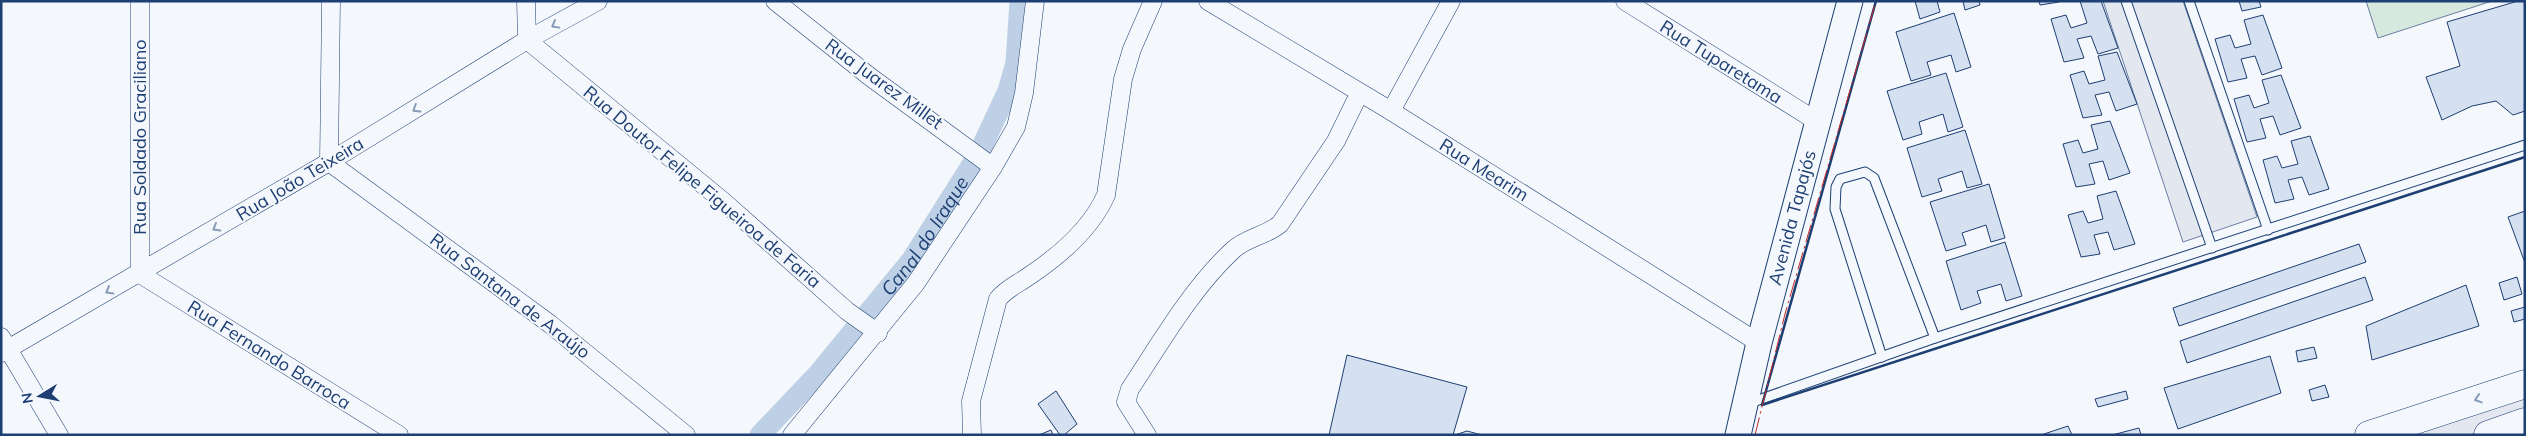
<svg xmlns="http://www.w3.org/2000/svg" width="2526" height="436" font-family="Mulish,sans-serif">
  <rect width="100%" height="100%" fill="#f4f7fb"/>
  <polygon fill="#d7e8df" stroke="#687fa3" points="2366,1 2492,1 2378,38"/>
  <g fill="#e3e8f0" stroke="#687fa3">
    <polygon points="2103,1 2183,1 2257,217 2183,242"/>
    <polygon points="2525,391 2525,416 2470,435 2391,435"/>
  </g>
  <g fill="none" stroke-linecap="round" stroke-linejoin="round">
    <path stroke="#bed0e5" stroke-width="21" id="s1" d="M 760,435 L 819,373 L 911,261 L 978,155 L 1008,91 L 1016,63 L 1020,1"/>
  </g>
  <g fill="#d5e0f0" stroke="#1d3f73">
    <polygon points="1915,1 1937,1 1940,12 1920,19"/>
    <polygon points="1963,1 1979,1 1980,5 1965,10"/>
    <polygon points="2039,1 2059,1 2059,2 2040,5"/>
    <polygon points="2080,1 2101,1 2118,48 2098,54 2091,36 2077,39 2084,58 2064,62 2051,19 2066,15 2071,28 2087,23"/>
    <polygon points="2239,1 2259,1 2261,7 2242,11"/>
    <polygon points="2518,1 2525,1 2525,111 2513,115 2496,101 2472,106 2442,120 2426,77 2460,66 2447,22"/>
    <polygon points="1954,13 1971,67 1956,72 1951,55 1927,62 1931,75 1911,81 1896,32"/>
    <polygon points="2263,15 2282,68 2262,75 2255,56 2241,59 2247,78 2228,82 2215,39 2230,35 2235,48 2251,44 2244,20"/>
    <polygon points="2117,52 2137,104 2116,111 2109,92 2095,95 2102,115 2083,118 2070,75 2084,71 2089,84 2105,80 2098,56"/>
    <polygon points="1946,73 1963,127 1948,132 1943,114 1919,122 1922,134 1903,140 1887,91"/>
    <polygon points="2281,75 2301,128 2280,135 2273,116 2260,119 2266,138 2247,142 2234,99 2249,95 2254,108 2269,103 2262,80"/>
    <polygon points="2110,121 2130,173 2109,180 2103,161 2089,164 2095,184 2076,187 2063,144 2078,140 2083,153 2098,149 2091,125"/>
    <polygon points="1965,130 1982,184 1967,188 1962,171 1938,179 1942,191 1922,197 1907,148"/>
    <polygon points="2310,136 2329,189 2309,195 2302,177 2288,180 2294,199 2275,203 2263,160 2277,156 2282,168 2298,164 2291,141"/>
    <polygon points="1989,184 2005,238 1991,242 1986,225 1962,233 1966,245 1946,251 1930,202"/>
    <polygon points="2116,191 2135,244 2114,250 2108,232 2094,235 2100,254 2081,257 2068,215 2083,211 2088,223 2103,219 2097,196"/>
    <polygon points="2525,211 2525,263 2508,217"/>
    <polygon points="2005,242 2022,296 2006,301 2001,284 1977,291 1981,303 1961,310 1946,261"/>
    <polygon points="2359,244 2366,262 2179,326 2173,308"/>
    <polygon points="2365,277 2373,300 2187,363 2180,341"/>
    <polygon points="2517,277 2522,294 2504,300 2499,283"/>
    <polygon points="2466,285 2479,326 2372,360 2366,326"/>
    <polygon points="2525,307 2525,319 2514,322 2511,311"/>
    <polygon points="2314,347 2317,358 2298,362 2296,351"/>
    <polygon points="1347,355 1467,387 1453,435 1329,435"/>
    <polygon points="2270,356 2281,393 2178,429 2164,388"/>
    <polygon points="2325,385 2329,397 2312,401 2309,390"/>
    <polygon points="1056,391 1077,424 1064,435 1060,435 1038,404"/>
    <polygon points="2126,391 2128,399 2098,407 2095,399"/>
    <polygon points="2068,426 2072,435 2041,435"/>
    <polygon points="2139,428 2141,435 2112,435"/>
    <polygon points="1051,430 1053,435 1039,435"/>
    <polygon points="1467,431 1482,435 1455,435"/>
  </g>
  <g fill="none" stroke-linecap="round" stroke-linejoin="round">
    <defs>
      <g id="lane">
        <polyline points="2126,1 2212,248"/>
        <polyline points="2189,1 2268,230"/>
        <polyline points="1882,357 1835,209 1836,187 1840,179 1865,172 1874,178 1935,338"/>
        <polyline points="1747,404 1935,338 2525,145"/>
      </g>
      <g id="street">
        <polyline points="140,1 140,274 399,435"/>
        <polyline points="331,1 329,162 550,324 686,435"/>
        <polyline points="526,1 527,40 724,202 847,311 878,333"/>
        <polyline points="775,1 869,76 993,167"/>
        <polyline points="1208,1 1391,111 1759,343"/>
        <polyline points="1625,1 1818,122"/>
        <polyline points="1391,111 1451,1"/>
        <polyline points="1,337 59,435"/>
        <polyline points="1,353 329,162 527,40 598,1"/>
        <polyline points="792,435 916,283 993,167 1016,127 1024,93 1035,1"/>
        <path d="M 972,435 L 971,401 L 998,299 C 1007,288 1018,284 1029,276 C 1059,256 1091,229 1106,195 L 1123,79 L 1132,49 L 1153,1"/>
        <path d="M 1147,435 L 1126,402 L 1130,389 C 1161,342 1192,288 1233,250 C 1247,237 1266,236 1280,224 L 1336,141 L 1359,94"/>
      </g>
      <g id="secondary">
        <path id="s2" d="M 1738,435 L 1759,343 L 1850,1"/>
      </g>
      <g id="primary">
        <polyline points="2369,435 2525,384"/>
        <polyline points="2488,435 2525,422"/>
      </g>
    </defs>
    <use href="#lane" stroke="#1d3f73" stroke-width="11"/>
    <use href="#street" stroke="#1d3f73" stroke-width="19"/>
    <use href="#secondary" stroke="#1d3f73" stroke-width="27"/>
    <use href="#primary" stroke="#1d3f73" stroke-width="29"/>
    <use href="#lane" stroke="#f4f7fb" stroke-width="9"/>
    <use href="#street" stroke="#f4f7fb" stroke-width="18"/>
    <use href="#secondary" stroke="#f4f7fb" stroke-width="25"/>
    <use href="#primary" stroke="#f4f7fb" stroke-width="28"/>
    <polyline stroke="#1d3f73" stroke-width="2.5" points="1876,1 1762,405 2525,157"/>
    <polyline stroke="#c62828" stroke-width="1" stroke-dasharray="18 4 2.5 4" stroke-linecap="butt" points="1755,435 1785,314 1876,1"/>
  </g>
  <defs><path id="oneway-chevron" d="M-2-3.5L2.5 0L-2 3.5" fill="none" stroke-width="1.6" stroke-linecap="round" stroke-linejoin="round" transform="scale(1.25)"/></defs>
  <g stroke="#889bb7">
    <use href="#oneway-chevron" transform="translate(555 25) rotate(151)"/>
    <use href="#oneway-chevron" transform="translate(416 109) rotate(148)"/>
    <use href="#oneway-chevron" transform="translate(216 228) rotate(150)"/>
    <use href="#oneway-chevron" transform="translate(109 291) rotate(150)"/>
    <use href="#oneway-chevron" transform="translate(2478 399) rotate(162)"/>
  </g>
  <g text-anchor="middle" stroke-width="4" stroke-linejoin="round" paint-order="stroke">
    <g font-size="18" fill="#1d3f73" stroke="#f4f7fb">
      <text transform="translate(1721 62) rotate(32)" y="6">Rua Tuparetama</text>
      <text transform="translate(884 84) rotate(36)" y="6">Rua Juarez Millet</text>
      <text transform="translate(140 137) rotate(-90)" y="6">Rua Soldado Graciliano</text>
      <text transform="translate(1484 170) rotate(32)" y="6">Rua Mearim</text>
      <text transform="translate(300 179) rotate(-31)" y="6">Rua João Teixeira</text>
      <text transform="translate(702 187) rotate(40)" y="6">Rua Doutor Felipe Figueiroa de Faria</text>
      <text dy="6" stroke="none"><textPath href="#s2" startOffset="224">Avenida Tapajós</textPath></text>
      <text transform="translate(510 296) rotate(37)" y="6">Rua Santana de Araújo</text>
      <text transform="translate(269 355) rotate(32)" y="6">Rua Fernando Barroca</text>
    </g>
    <g font-size="19" font-style="italic" fill="#1d3f73" stroke="#f4f7fb">
      <text dy="7" stroke="none"><textPath href="#s1" startOffset="259">Canal do Iraque</textPath></text>
    </g>
  </g>
  <rect width="2526" height="436" fill="none" stroke="#1d3f73" stroke-width="5"/>
  <g transform="translate(40 396) rotate(260)" stroke="#f4f7fb" stroke-width="4" paint-order="stroke">
  <path d="M0-4L9 19L0 12L-9 19Z" fill="#1d3f73"/>
  <text y="-8" font-size="14" font-weight="bold" text-anchor="middle" fill="#1d3f73">N</text>
  </g>
</svg>
